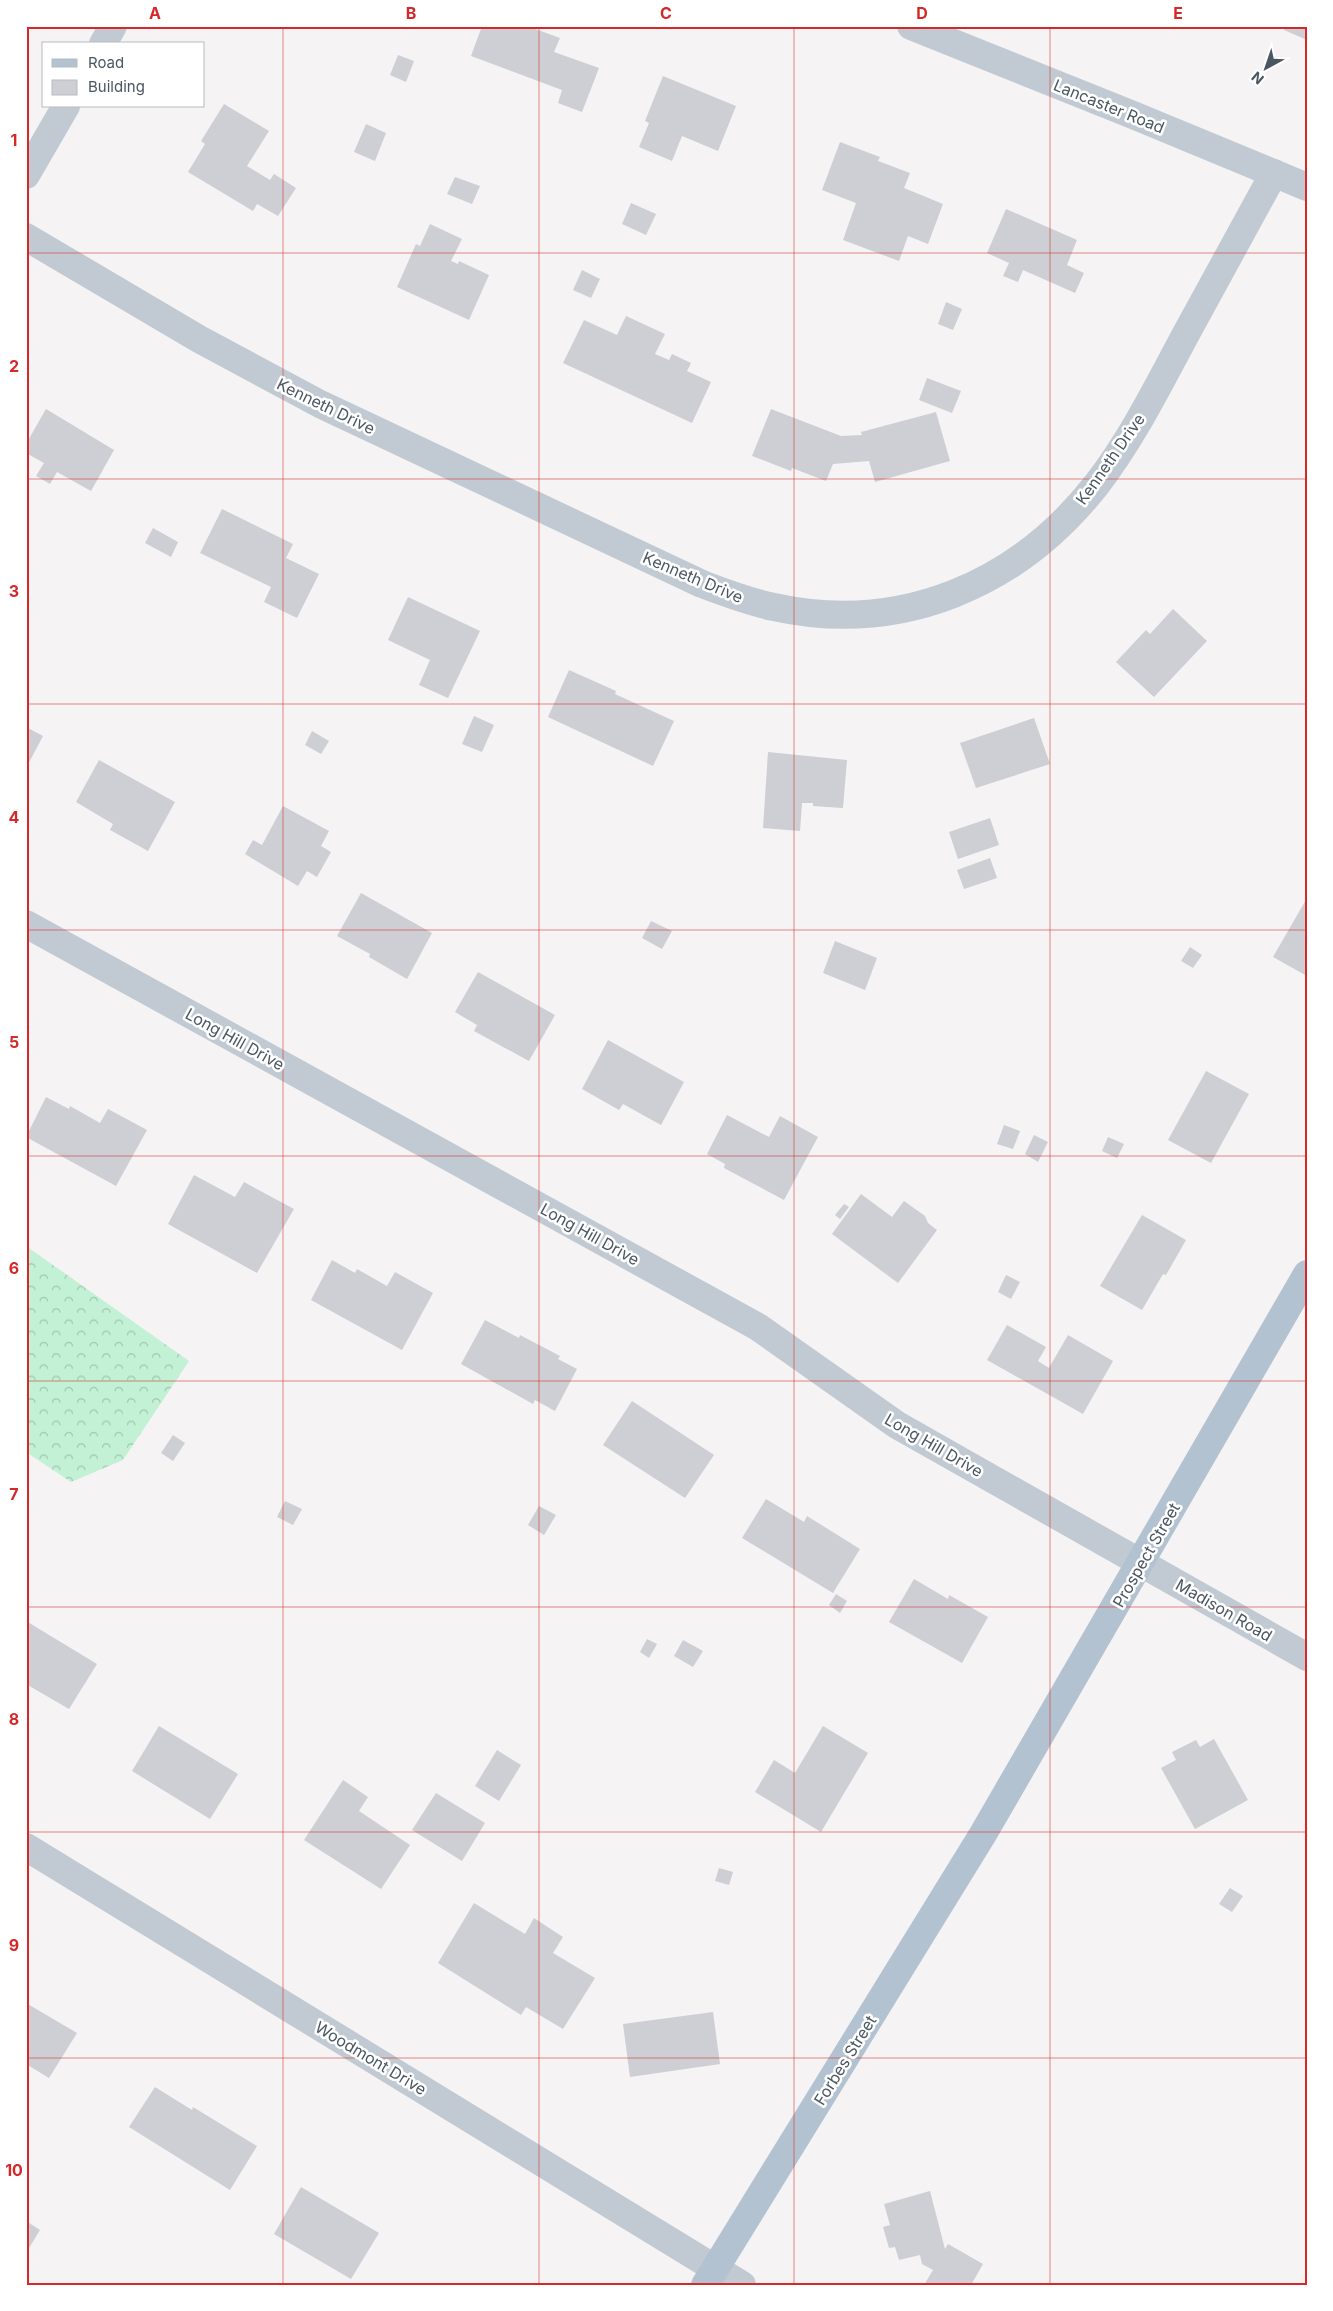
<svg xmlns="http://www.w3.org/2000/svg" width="1333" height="2311" font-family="Inter,sans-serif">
  <defs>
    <pattern id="forest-crowns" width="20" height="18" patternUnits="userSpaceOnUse" patternTransform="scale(1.25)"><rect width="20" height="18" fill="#c3f1d5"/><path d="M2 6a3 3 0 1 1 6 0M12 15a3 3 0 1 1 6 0" fill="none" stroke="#a0c6b0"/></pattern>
  </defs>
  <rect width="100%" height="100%" fill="#f5f3f3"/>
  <polygon fill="url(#forest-crowns)" points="26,1246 189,1361 123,1460 71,1482 26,1452"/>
  <g fill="#cdcfd5">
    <polygon points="482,26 527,26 560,38 554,52 599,68 582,112 558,103 562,90 471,56"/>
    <polygon points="1285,26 1307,26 1307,40 1284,30"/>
    <polygon points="398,55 414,61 406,82 390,75"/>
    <polygon points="663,76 736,106 718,151 682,136 672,161 639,147 649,123 645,121"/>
    <polygon points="224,104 269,131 247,166 270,180 274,174 296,188 278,216 257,204 253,211 188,172 205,144 201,141"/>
    <polygon points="366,124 386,133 375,161 354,152"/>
    <polygon points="840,142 880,157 878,161 910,173 904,188 943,204 928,244 908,236 899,261 843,240 856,203 822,190"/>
    <polygon points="455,177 480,186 472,204 447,194"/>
    <polygon points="631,203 656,214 646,235 622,224"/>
    <polygon points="1006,209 1077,240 1067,265 1084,273 1075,293 1023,270 1018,282 1003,276 1009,263 987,253"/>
    <polygon points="430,224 462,239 451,261 458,264 459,261 489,275 469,320 397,287 416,244 420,246"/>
    <polygon points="582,270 600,279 591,298 573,290"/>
    <polygon points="946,302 962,309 953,330 938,324"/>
    <polygon points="626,316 665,334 655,354 669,360 672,354 691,363 687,371 711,382 692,423 563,363 584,320 617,335"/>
    <polygon points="927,378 961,391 952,413 919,400"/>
    <polygon points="46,409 114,450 91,491 57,472 50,484 36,476 44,463 26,453 26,444"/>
    <polygon points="771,409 841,436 862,435 861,432 936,412 950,461 875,482 869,461 833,464 826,481 792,468 791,471 752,456"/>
    <polygon points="222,509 293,544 286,558 319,574 297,618 264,602 271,587 200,553"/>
    <polygon points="153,528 178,542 171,557 145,543"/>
    <polygon points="408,597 480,631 448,698 419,685 430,660 388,640"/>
    <polygon points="1173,609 1207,641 1154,697 1116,662 1146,630 1150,634"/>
    <polygon points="569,670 616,691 615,694 674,721 653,766 548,717"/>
    <polygon points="474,716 494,725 482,752 462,744"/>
    <polygon points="1034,718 1050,764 976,788 960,743"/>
    <polygon points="26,727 43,736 26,768"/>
    <polygon points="312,731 329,741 321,754 305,745"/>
    <polygon points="768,752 847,760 843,808 813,806 813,803 802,803 800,831 763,828"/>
    <polygon points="99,760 175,802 148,851 110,830 113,824 76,802"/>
    <polygon points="283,806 329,831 321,846 331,852 317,877 307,871 298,886 245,854 253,840 262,845"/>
    <polygon points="990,818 999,845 958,859 949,832"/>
    <polygon points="990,858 997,878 964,889 957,870"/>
    <polygon points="361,893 432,933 407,979 369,957 370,954 337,936"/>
    <polygon points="1307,898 1307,976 1273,957"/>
    <polygon points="651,921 672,931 662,949 642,938"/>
    <polygon points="835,941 877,958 865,990 823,973"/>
    <polygon points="1190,947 1202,955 1193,968 1181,961"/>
    <polygon points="478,972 555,1015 529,1061 474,1031 477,1025 455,1012"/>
    <polygon points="608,1040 684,1082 661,1125 623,1104 619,1110 582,1089"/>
    <polygon points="1206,1071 1249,1094 1211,1163 1168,1140"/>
    <polygon points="46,1097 69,1109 70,1106 100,1123 108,1109 147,1130 116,1186 26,1137"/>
    <polygon points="727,1115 769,1137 780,1116 818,1137 784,1200 724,1168 725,1164 707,1154"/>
    <polygon points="1004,1125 1020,1131 1013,1149 997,1144"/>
    <polygon points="1034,1135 1048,1142 1038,1162 1025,1154"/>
    <polygon points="1108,1137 1124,1144 1117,1158 1102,1151"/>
    <polygon points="194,1175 235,1197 244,1182 294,1209 257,1273 168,1224"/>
    <polygon points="861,1194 892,1217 904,1201 925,1216 928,1223 937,1230 898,1283 832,1234"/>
    <polygon points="844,1204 849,1207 840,1219 835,1215"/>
    <polygon points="1142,1215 1186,1240 1166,1275 1163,1274 1142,1310 1100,1286"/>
    <polygon points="332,1260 355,1273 357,1269 387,1286 395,1272 433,1293 402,1350 311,1300"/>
    <polygon points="1006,1275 1020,1282 1011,1299 998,1292"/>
    <polygon points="485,1320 519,1338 520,1335 560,1356 558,1359 577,1369 555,1411 535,1400 533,1404 461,1364"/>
    <polygon points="1007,1325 1046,1347 1038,1361 1049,1368 1068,1335 1113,1361 1083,1414 987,1360"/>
    <polygon points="632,1401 714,1455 685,1498 603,1445"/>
    <polygon points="173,1435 185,1443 173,1461 161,1453"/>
    <polygon points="766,1499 804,1522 807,1516 860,1549 833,1593 742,1538"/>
    <polygon points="285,1501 302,1509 293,1525 277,1517"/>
    <polygon points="539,1506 556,1515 544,1535 528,1525"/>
    <polygon points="914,1579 948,1599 949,1595 988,1617 962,1663 889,1622"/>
    <polygon points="836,1594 847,1601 840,1613 829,1605"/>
    <polygon points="26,1621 97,1664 69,1709 26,1684"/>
    <polygon points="647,1639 657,1644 649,1658 640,1652"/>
    <polygon points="683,1640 703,1651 693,1667 674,1656"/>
    <polygon points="159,1726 238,1774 210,1819 132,1771"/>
    <polygon points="823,1726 868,1753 821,1832 755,1792 774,1760 795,1773"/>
    <polygon points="1214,1739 1248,1800 1195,1829 1161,1768 1176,1760 1172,1752 1196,1740 1200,1747"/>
    <polygon points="497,1750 521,1765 499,1801 475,1786"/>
    <polygon points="343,1780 368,1797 359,1811 410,1845 381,1889 304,1840"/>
    <polygon points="436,1793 485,1823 462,1861 412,1830"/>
    <polygon points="719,1868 733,1872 729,1885 715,1881"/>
    <polygon points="1230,1888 1243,1896 1232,1912 1219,1904"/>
    <polygon points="474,1903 525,1934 534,1918 563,1937 553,1953 595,1978 563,2029 526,2007 521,2015 438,1963"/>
    <polygon points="26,2003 77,2033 49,2078 26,2064"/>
    <polygon points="713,2012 720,2064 630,2077 623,2024"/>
    <polygon points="155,2087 192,2110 193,2107 257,2146 230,2190 129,2127"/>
    <polygon points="301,2187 379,2233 351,2279 274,2234"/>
    <polygon points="930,2191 945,2249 948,2244 983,2264 971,2285 924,2285 933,2270 922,2264 920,2255 899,2260 895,2247 889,2248 883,2227 890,2225 884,2204"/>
    <polygon points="26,2221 40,2230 26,2253"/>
  </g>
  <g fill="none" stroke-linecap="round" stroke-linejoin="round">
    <g stroke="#c1cad2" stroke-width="28">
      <polyline points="911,26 1133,115 1307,187"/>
      <polyline points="103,44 113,26"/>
      <polyline points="26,175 66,106"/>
      <path d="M 26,237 L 199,339 L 320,404 L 702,584 C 726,593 749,602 774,607 C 901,635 1018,585 1097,484 C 1133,437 1159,384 1187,332 C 1216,279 1245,226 1274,173"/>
      <polyline points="26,924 758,1327 897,1425 1307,1657"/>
      <polyline points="26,1847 742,2285"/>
    </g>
    <polyline stroke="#b3c2d1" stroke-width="28" points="705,2285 983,1834 1307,1274"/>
  </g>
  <path fill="none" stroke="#d62828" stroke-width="1" stroke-opacity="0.55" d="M 283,26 L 283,2285M 539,26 L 539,2285M 794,26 L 794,2285M 1050,26 L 1050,2285M 26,253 L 1307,253M 26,479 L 1307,479M 26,704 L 1307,704M 26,930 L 1307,930M 26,1156 L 1307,1156M 26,1381 L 1307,1381M 26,1607 L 1307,1607M 26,1832 L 1307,1832M 26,2058 L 1307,2058"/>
  <g text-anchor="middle" stroke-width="5" stroke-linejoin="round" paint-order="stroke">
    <g font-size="16" fill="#4a5661" stroke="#fff">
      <text transform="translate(1109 106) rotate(22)" y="6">Lancaster Road</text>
      <text transform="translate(326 406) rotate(26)" y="6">Kenneth Drive</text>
      <text transform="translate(1110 459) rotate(-55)" y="6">Kenneth Drive</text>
      <text transform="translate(693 577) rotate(23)" y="6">Kenneth Drive</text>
      <text transform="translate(235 1039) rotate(29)" y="6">Long Hill Drive</text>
      <text transform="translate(590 1234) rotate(29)" y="6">Long Hill Drive</text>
      <text transform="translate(934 1445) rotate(30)" y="6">Long Hill Drive</text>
      <text transform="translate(1146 1555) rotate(-60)" y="6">Prospect Street</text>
      <text transform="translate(1224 1610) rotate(30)" y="6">Madison Road</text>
      <text transform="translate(371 2058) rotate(31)" y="6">Woodmont Drive</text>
      <text transform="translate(845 2060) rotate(-58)" y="6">Forbes Street</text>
    </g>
  </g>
  <rect width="1333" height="2311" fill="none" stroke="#ffffff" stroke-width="55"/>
  <rect x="42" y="42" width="162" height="65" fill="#ffffff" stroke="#b7bbc0"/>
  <rect x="52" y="59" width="25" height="8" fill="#b3c2d1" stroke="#b7bbc0"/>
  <text x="88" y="68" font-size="15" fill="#4a5661">Road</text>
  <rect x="52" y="80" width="25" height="15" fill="#cdcfd5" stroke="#b7bbc0"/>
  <text x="88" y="92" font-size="15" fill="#4a5661">Building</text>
  <g transform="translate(1266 68) rotate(220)" stroke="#ffffff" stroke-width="4" paint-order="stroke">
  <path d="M0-4L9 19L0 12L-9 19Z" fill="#4a5661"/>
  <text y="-8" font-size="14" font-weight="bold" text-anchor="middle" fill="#4a5661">N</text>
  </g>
  <rect x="28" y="28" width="1278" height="2256" fill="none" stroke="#d62828" stroke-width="2"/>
  <g font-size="16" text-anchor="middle" font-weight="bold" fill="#d62828">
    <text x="155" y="19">A</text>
    <text x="411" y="19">B</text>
    <text x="666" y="19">C</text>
    <text x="922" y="19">D</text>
    <text x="1178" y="19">E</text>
    <text x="14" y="146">1</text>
    <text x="14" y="372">2</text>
    <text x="14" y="597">3</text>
    <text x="14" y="823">4</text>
    <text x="14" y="1048">5</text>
    <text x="14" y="1274">6</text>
    <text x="14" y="1500">7</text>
    <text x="14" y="1725">8</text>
    <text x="14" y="1951">9</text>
    <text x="14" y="2176">10</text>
  </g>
</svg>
